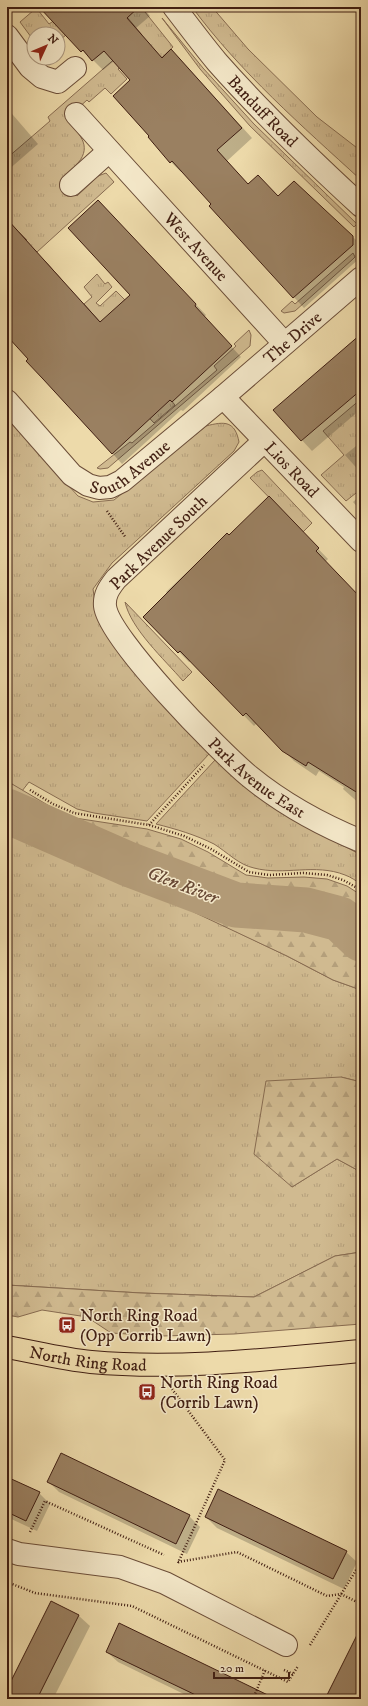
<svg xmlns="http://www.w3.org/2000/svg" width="368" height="1706" font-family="'IM FELL DW Pica',serif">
  <defs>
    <pattern id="grass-tufts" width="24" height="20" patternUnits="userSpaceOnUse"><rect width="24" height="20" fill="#d0ba90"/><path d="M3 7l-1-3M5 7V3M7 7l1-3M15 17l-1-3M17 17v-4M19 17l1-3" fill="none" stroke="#b49f7b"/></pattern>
    <pattern id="forest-firs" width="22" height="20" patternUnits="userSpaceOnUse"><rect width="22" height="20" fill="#d0ba90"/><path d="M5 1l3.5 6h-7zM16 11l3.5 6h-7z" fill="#b49f7b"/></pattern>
  </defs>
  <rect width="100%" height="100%" fill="#eddaaa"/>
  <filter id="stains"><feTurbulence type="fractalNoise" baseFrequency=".005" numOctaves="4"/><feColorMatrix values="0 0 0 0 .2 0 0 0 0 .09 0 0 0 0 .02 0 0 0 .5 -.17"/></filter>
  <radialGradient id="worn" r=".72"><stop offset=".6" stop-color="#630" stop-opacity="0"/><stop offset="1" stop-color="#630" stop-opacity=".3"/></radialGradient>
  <g fill="url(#grass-tufts)" stroke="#886c51" fill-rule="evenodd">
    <path d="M 139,7 L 141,7 L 173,47 L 154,65 L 139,50 L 118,69 L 127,79 L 111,94 L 105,88 L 89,102 L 87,100 L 66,119 C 78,133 93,145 78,163 C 74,169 67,173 62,179 L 77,196 L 98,176 L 106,173 L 114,182 L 37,252 L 35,250 L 27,258 L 37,269 L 45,261 L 61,279 L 55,285 L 61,293 L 44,309 L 10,274 L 18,266 L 7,254 L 7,226 L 10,222 L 7,219 L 7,158 L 50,121 L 48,117 L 142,35 L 127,17 ZM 19,232 L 27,240 L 17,249 L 10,240 Z"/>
    <path d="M 192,7 L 212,7 L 248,49 L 317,117 L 361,151 L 361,180 C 302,126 240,72 192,7 Z"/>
    <polygon points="34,10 38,10 49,24 55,20 67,34 58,42 58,34 34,34 34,41 20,22"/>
    <polygon points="162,18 203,68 254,124 357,224 354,227 250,126 200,69"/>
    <polygon points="97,274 105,284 108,282 112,287 96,303 100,306 116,291 125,300 170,399 175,405 154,423 140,408 86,334 99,321 84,304 92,297 84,287"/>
    <polygon points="361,399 361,489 346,501 321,475 344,455 323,431"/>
    <path d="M 7,418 L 78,496 L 93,502 L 114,500 L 206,426 C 225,421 235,421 239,442 L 234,451 L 112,563 L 93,589 L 97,617 L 120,653 L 166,709 L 209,754 L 147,821 L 94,813 L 77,809 L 29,782 L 22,791 L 7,781 Z"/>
    <polygon points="262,470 312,523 303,532 250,478 257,472"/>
    <path d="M 125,602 L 192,672 L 183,681 C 164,659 131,629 125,602 Z"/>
    <path d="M 215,760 L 250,788 L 295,820 L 361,855 L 361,884 C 356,881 351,877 345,875 C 315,863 284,876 254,868 C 239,865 227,852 214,844 C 196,835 176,829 156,824 Z"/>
    <polygon points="7,822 287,956 333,980 361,990 361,1082 341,1077 292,1187 337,1159 361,1172 361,1252 335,1256 254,1297 141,1293 7,1285"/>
  </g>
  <g fill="url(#forest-firs)" stroke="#886c51">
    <polygon points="7,781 51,807 75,818 147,829 181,839 208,852 246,875 268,878 304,877 327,879 347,886 361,895 361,990 333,980 287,956 7,824"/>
    <polygon points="341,1077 361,1082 361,1172 337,1159 292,1187 254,1154 266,1081"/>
    <polygon points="361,1252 361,1324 234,1334 162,1336 111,1333 87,1317 42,1310 18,1317 7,1315 7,1285 141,1293 254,1297 335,1256"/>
  </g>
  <g fill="#d0ba90" stroke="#886c51">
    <polygon points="353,253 355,257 353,259 295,311 284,313 281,311 292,301 295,304"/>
    <polygon points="249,330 251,335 250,346 108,468 100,469 97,468 130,442 132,443 217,370 214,366 236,346 234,344"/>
  </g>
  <g fill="#0003">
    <polygon points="42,7 143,7 150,16 136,28 162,58 181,60 252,138 227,161 248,185 279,197 352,236 361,245 361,257 304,308 210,206 212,204 182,171 181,172 171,162 132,80 114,61 103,70 93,60 92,61"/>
    <polygon points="7,108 38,144 7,171"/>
    <polygon points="108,212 206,315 204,317 241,357 183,411 181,410 122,464 7,335 7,220 101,323 131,295"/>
    <polygon points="361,334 361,409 312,451 274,410"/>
    <polygon points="361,442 361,473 345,455"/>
    <polygon points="361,495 361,511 353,502"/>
    <polygon points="279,508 328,559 325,562 361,599 361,805 343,789 344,787 319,771 316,776 294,761 257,723 254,726 191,661 189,662 144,617 168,594 166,592 227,534 229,536"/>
    <polygon points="7,1478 39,1493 50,1504 37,1531 7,1517"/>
    <polygon points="49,1482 189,1516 200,1527 187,1554 59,1492"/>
    <polygon points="206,1517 346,1552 357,1562 344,1589 217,1528"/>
    <polygon points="52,1602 79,1616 90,1626 53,1699 7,1699 7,1692"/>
    <polygon points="107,1652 257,1699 194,1699 118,1662"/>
  </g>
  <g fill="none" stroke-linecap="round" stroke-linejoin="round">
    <polyline stroke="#b29a76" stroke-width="45" points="7,811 128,864 236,905 306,910 340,919 361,939"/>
  </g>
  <g fill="#9a8061" stroke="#401e12">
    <polygon points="39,7 139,7 127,18 162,58 171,49 242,128 217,150 248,184 258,175 278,196 294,181 353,236 353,245 293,298 209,206 211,204 172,161 170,163 148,137 149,136 113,96 130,80 104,51 92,61 83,50 81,52"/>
    <polygon points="98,200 196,304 195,306 232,346 172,402 170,400 112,454 43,379 26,361 28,359 7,336 7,219 100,322 130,295 68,228"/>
    <polygon points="361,334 361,390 301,441 273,410"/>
    <polygon points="269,496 319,548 316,551 361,598 361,795 308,762 306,766 282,751 246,713 243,716 180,651 178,653 143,617 227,533 229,535"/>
    <polygon points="61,1453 190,1515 176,1544 47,1482"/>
    <polygon points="7,1477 40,1492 26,1521 7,1512"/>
    <polygon points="218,1489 347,1551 333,1579 205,1517"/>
    <polygon points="51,1601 79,1615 37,1699 7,1699 7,1689"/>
    <polygon points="119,1623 206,1665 276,1699 204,1699 106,1652"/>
    <polygon points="361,1627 361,1699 325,1699"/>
  </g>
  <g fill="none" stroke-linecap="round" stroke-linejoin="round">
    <defs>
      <g id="minor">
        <path id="s1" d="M 174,7 C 188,25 202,44 217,62 C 262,113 311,160 361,206"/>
        <polyline points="7,36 30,67 42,77 58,82 75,68"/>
        <path id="s2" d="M 76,114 L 284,343"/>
        <polyline points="71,185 109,151"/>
        <path id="s3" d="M 223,397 L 361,541"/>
        <path id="s4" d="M 7,401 L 72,475 L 88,485 L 99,488 L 110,487 L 122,481 L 223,397 L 361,278"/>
        <path id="s5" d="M 264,441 L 116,579 C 109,588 104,595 105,606 C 108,638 220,752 249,776 C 282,803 322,825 361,841"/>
        <polyline points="7,1550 19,1554 120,1567 165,1583 286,1645"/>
      </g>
      <g id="major">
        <path id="s6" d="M 7,1347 C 35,1352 63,1359 91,1362 C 180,1370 272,1359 361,1351"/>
      </g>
    </defs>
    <use href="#minor" stroke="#6b4d38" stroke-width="24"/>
    <use href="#major" stroke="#401e12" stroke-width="24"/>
    <g stroke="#401e12" stroke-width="2.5" stroke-dasharray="1 2" stroke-linecap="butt">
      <polyline points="107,511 126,538"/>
      <polyline points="30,790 53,804 74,813 149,825 184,836 211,849 249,872 269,875 303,873 327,875 343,880 361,890"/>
      <polyline points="149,825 204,765"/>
      <polyline points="172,1389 225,1460 178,1563"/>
      <polyline points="30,1532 45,1501 164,1555"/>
      <polyline points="178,1562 237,1552 327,1596 341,1594 361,1604"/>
      <polyline points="7,1582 35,1593 132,1606 288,1682 298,1666"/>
      <polyline points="310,1645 361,1562"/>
      <polyline points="284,1670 293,1674"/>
      <polyline points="253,1699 265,1670"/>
    </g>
    <use href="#minor" stroke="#f3e7c8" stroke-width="22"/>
    <use href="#major" stroke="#eddaaa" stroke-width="22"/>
  </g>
  <defs>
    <symbol id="bus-square" viewBox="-11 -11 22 22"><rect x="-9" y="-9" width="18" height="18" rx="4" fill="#8f2418" stroke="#f3e7c8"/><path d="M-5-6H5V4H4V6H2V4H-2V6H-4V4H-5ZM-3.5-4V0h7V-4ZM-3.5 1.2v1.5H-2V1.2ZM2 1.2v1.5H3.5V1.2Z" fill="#fff"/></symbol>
  </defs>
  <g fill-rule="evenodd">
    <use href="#bus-square" x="57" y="1315" width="20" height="20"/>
    <use href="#bus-square" x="137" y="1382" width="20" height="20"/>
  </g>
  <g text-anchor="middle" stroke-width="3" stroke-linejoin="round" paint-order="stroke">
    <g font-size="17" fill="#401e12" stroke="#f3e7c8">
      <text dy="6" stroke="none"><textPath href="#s1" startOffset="137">Banduff Road</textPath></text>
      <text dy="6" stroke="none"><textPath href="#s2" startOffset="179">West Avenue</textPath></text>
      <text dy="6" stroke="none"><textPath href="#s4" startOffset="376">The Drive</textPath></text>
      <text dy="6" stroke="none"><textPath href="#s4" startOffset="166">South Avenue</textPath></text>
      <text dy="6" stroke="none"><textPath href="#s3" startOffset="100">Lios Road</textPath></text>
      <text transform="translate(158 542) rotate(-44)" y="6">Park Avenue South</text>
      <text dy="6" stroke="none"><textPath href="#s5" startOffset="464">Park Avenue East</textPath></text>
      <text dy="6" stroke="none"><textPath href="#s6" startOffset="82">North Ring Road</textPath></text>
    </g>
    <g font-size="17" fill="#401e12" stroke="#f3e7c8" text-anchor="start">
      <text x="80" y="1321">North Ring Road<tspan x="80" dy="20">(Opp Corrib Lawn)</tspan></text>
      <text x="160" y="1388">North Ring Road<tspan x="160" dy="20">(Corrib Lawn)</tspan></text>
    </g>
    <g font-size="18" font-style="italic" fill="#684935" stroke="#f3e7c8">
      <text transform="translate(183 885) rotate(21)" y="6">Glen River</text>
    </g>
  </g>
  <rect width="368" height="1706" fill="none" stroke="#eddaaa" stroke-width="24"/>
  <rect x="8" y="8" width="352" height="1690" fill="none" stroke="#401e12" stroke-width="2"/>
  <rect x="12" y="12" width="344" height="1682" fill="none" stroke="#401e12"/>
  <g transform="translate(46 46) rotate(46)"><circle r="19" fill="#f3e7c8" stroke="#ab977f"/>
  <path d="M0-3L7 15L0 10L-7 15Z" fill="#8f2418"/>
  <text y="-6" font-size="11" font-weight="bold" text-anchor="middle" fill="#401e12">N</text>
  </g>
  <path d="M214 1672v6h75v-6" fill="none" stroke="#401e12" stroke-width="2"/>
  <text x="220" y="1672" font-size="12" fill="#401e12" stroke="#f3e7c8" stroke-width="3" paint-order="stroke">20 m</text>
  <rect width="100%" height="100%" filter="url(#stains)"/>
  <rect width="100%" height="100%" fill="url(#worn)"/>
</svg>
